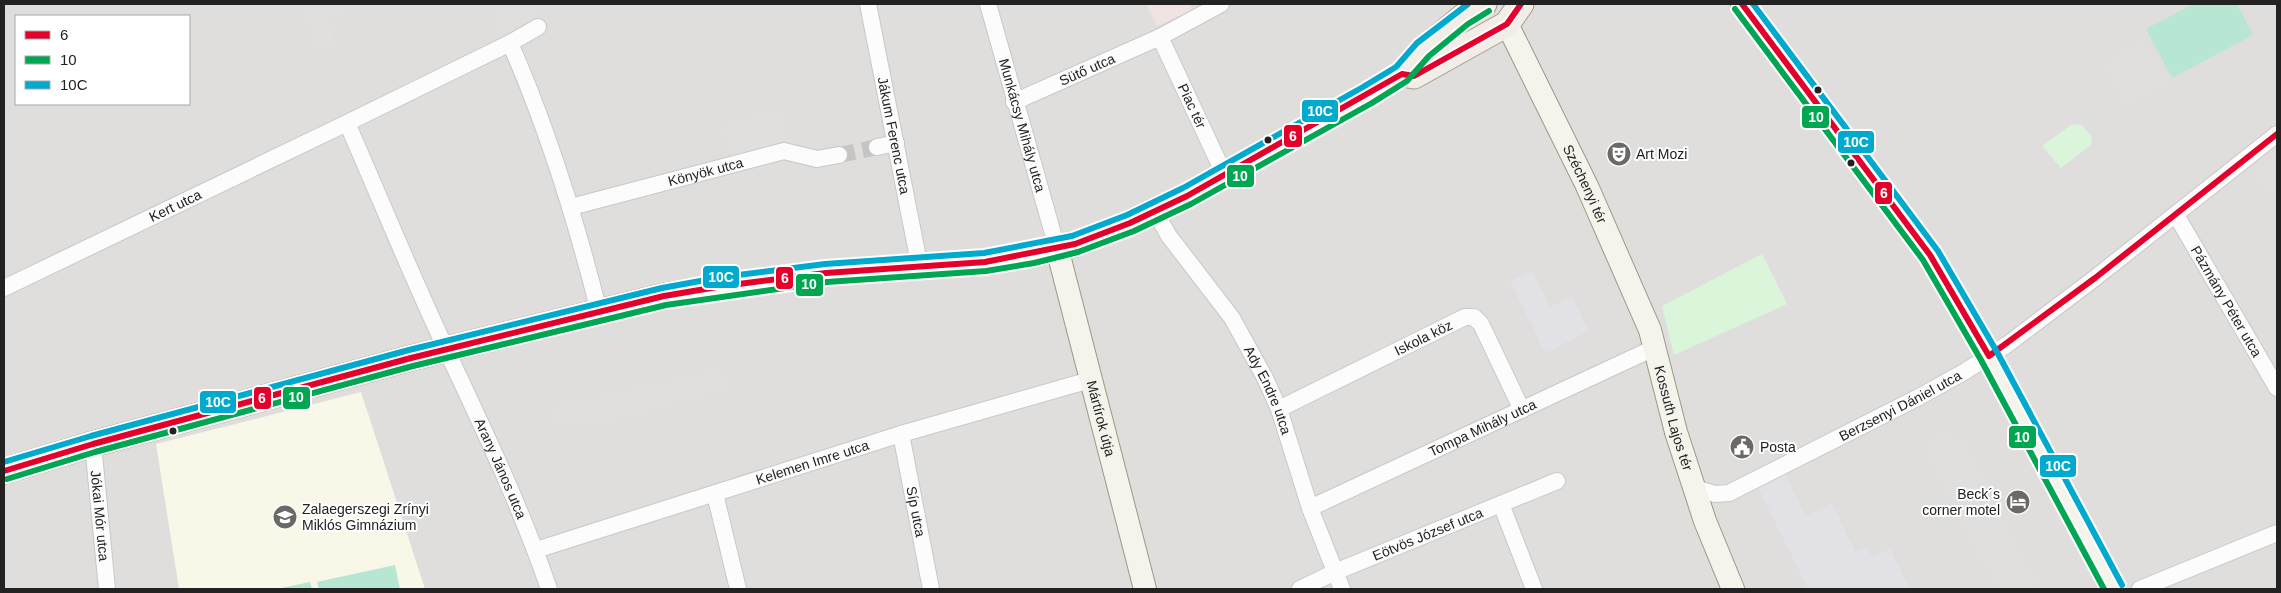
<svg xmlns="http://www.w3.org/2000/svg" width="2281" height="593" font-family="Helvetica,sans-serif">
  <rect width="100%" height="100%" fill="#f0eeeb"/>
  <path fill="#dfdedc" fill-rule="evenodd" d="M 4,4 L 2277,4 L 2277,589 L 4,589 ZM 16,16 L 189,16 L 189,104 L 16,104 Z"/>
  <polygon fill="#f1e3e1" points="1146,4 1189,4 1192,10 1157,26"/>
  <polygon fill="#f8f7e8" points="361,392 425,589 179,589 156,444"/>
  <g fill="#daf5da">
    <polygon points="2072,124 2082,125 2092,137 2091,145 2061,168 2042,146"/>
    <polygon points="1762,254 1787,304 1674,355 1662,306"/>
  </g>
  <g fill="#b7e6d2">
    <polygon points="2193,4 2237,4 2253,35 2172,78 2146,29"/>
    <polygon points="395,565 400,589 319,589 317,582"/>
    <polygon points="310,582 312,589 276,589"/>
  </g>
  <g fill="#e0dfde">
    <polygon points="299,4 320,4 332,31 332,46 320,51"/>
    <polygon points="326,4 356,4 356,5 331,15"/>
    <polygon points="491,4 530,4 535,15 502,35"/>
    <polygon points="2144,42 2168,82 2128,106 2104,65"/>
    <polygon points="780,111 789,144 731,161 723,127"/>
    <polygon points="2277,154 2277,187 2267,196 2254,173"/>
    <polygon points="722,370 727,388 610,420 558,426 552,408"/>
    <polygon points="1946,433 1952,443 1960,439 2037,585 2029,589 1999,589 1923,445"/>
  </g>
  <g fill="#e2e1e5">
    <polygon points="1532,271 1550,307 1572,297 1589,331 1545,353 1510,281"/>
    <polygon points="1785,474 1806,516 1832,503 1855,552 1867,547 1872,557 1890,549 1910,589 1808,589 1758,487"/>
  </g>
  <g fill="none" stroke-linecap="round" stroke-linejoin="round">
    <polyline stroke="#c7c5c3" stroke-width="16" stroke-dasharray="16 8" stroke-linecap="butt" points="839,155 877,147"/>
    <defs>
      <g id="street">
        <path id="s1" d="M 868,4 L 920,268"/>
        <path id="s2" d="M 988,4 L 1057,248"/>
        <path id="s3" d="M 1160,37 L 1225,176"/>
        <path d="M 510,43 C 548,130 576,220 599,312"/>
        <path id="s4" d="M 1014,102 L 1160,37 L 1221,4"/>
        <path id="s5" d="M 347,123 C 380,198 411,275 446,349 C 483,428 521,507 549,589"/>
        <polyline points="877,147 896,143"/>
        <path id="s6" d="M 571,207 L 784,151 L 817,159 L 839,155"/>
        <path id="s7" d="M 1155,212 L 1169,236 L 1232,318 L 1265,378 L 1279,409 L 1310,508 L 1342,589"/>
        <path id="s8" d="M 2176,215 L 2277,388"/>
        <path id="s9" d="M 4,288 L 347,123 L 510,43 L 538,27"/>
        <path id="s10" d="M 1279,409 L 1465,317 L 1474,317 L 1481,324 L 1522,410"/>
        <path id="s11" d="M 901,434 L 931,589"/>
        <path id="s12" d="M 93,444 L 107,589"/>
        <path id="s13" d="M 1694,488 L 1715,494 L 1729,493 L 1919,397 L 1964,372 L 2008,344 L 2095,278 L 2277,134"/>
        <polyline points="715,494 738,589"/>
        <polyline points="1501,504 1534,589"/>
        <path id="s14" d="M 1310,508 L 1654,348"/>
        <path id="s15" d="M 536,550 L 901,434 L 1090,380"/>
        <path id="s16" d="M 1300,589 L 1335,572 L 1557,481"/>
        <polyline points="2140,589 2277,533"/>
      </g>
      <g id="secondary">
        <polyline points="1742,4 1930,255 1989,356 2114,589"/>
        <path id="s17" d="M 1507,24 L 1587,186 L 1650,330 L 1676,432 L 1705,521 L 1733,589"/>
        <path id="s18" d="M 1057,248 L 1145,589"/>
      </g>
      <g id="primary">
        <polyline points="1402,74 1414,76 1507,24 1521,4"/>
        <polyline points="4,471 93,444 411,358 664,296 723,286 826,273 985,262 1033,254 1075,244 1130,223 1187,196 1367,95 1402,74 1423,50 1463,17 1484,4"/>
      </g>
    </defs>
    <use href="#street" stroke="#c9c8c7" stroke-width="18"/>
    <use href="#secondary" stroke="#999a82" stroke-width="24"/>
    <use href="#primary" stroke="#a79c86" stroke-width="27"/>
    <use href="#street" stroke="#fdfcfc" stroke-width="16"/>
    <use href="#secondary" stroke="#f4f4ed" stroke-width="22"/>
    <use href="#primary" stroke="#f3ede7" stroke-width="25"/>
    <defs>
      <g id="bus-1">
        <polyline points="1742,4 1930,255 1989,356 2095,278 2277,134"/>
        <polyline points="4,471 93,444 411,358 664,296 723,286 826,273 985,262 1075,244 1130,223 1187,196 1402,74 1414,76 1507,24 1521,4"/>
      </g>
      <g id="bus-2">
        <polyline points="1735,9 1923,260 1981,360 2104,589"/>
        <polyline points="7,479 95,452 413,366 666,305 827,282 986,271 1034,263 1078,252 1134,231 1191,204 1372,103 1407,81 1429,56 1468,24 1489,11"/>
      </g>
      <g id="bus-3">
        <polyline points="1753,4 1938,251 1997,352 2122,585"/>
        <polyline points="4,462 91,436 409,350 662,288 722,277 825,264 984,253 1072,236 1127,215 1183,188 1363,87 1396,67 1417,43 1468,4"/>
      </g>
    </defs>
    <use href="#bus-1" stroke="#fff" stroke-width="10"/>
    <use href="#bus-2" stroke="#fff" stroke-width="10"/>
    <use href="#bus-3" stroke="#fff" stroke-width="10"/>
    <use href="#bus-1" stroke="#e4002b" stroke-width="6"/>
    <use href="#bus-2" stroke="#00a651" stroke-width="6"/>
    <use href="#bus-3" stroke="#00a9ce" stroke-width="6"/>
  </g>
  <defs>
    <symbol id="theatre-disc" viewBox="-11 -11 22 22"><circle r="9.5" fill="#6a6968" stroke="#fff"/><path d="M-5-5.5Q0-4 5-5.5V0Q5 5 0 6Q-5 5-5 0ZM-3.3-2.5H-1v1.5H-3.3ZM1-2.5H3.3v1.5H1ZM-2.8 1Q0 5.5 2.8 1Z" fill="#fff"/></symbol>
    <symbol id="civic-disc" viewBox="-11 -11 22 22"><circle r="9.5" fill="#6a6968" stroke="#fff"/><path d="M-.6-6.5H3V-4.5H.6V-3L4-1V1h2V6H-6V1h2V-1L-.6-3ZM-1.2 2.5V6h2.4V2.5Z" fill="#fff"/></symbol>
    <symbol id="hotel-disc" viewBox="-11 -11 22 22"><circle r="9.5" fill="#6a6968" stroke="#fff"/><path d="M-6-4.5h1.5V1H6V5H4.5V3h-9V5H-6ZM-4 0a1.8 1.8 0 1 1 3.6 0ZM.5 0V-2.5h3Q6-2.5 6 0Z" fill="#fff"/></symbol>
    <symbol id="school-disc" viewBox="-11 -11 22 22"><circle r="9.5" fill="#6a6968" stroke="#fff"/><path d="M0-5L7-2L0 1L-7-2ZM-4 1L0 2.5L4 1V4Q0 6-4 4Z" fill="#fff"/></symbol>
  </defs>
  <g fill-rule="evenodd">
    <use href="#theatre-disc" x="1605" y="140" width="28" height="28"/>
    <use href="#civic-disc" x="1728" y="433" width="28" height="28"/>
    <use href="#hotel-disc" x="2004" y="488" width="28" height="28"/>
    <use href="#school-disc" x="271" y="503" width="28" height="28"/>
  </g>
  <g fill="#222" stroke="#fff" stroke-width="2">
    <circle cx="1818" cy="90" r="4.5"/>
    <circle cx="1268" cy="140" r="4.5"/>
    <circle cx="1851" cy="163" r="4.5"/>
    <circle cx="173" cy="431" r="4.5"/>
  </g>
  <g text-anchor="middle" stroke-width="4" stroke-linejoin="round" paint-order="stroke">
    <g font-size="14" fill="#222" stroke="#fff">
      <text dy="5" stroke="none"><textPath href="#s4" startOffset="80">Sütő utca</textPath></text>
      <text dy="5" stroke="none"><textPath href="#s3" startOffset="76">Piac tér</textPath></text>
      <text dy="5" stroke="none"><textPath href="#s2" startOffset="126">Munkácsy Mihály utca</textPath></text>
      <text dy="5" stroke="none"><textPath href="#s1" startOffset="134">Jákum Ferenc utca</textPath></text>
      <text dy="5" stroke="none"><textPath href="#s6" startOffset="139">Könyök utca</textPath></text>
      <text dy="5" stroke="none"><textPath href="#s17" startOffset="178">Széchenyi tér</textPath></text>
      <text dy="5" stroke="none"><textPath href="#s9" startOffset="190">Kert utca</textPath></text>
      <text dy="5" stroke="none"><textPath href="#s8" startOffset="100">Pázmány Péter utca</textPath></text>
      <text dy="5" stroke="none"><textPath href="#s10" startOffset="161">Iskola köz</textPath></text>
      <text dy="5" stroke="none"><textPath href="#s7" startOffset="212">Ady Endre utca</textPath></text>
      <text dy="5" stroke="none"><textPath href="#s13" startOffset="228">Berzsenyi Dániel utca</textPath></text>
      <text dy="5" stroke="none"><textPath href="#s17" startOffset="429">Kossuth Lajos tér</textPath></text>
      <text dy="5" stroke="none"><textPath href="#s18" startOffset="176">Mártírok útja</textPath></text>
      <text dy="5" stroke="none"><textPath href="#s14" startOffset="190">Tompa Mihály utca</textPath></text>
      <text dy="5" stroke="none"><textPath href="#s15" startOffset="290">Kelemen Imre utca</textPath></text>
      <text dy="5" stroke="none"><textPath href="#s5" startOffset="378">Arany János utca</textPath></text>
      <text dy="5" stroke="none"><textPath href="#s11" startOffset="79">Síp utca</textPath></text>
      <text dy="5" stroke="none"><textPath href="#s12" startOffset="72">Jókai Mór utca</textPath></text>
      <text dy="5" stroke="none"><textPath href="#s16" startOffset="139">Eötvös József utca</textPath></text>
    </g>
    <g font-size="14" fill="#222" stroke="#fff" text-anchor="start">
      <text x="1636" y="159">Art Mozi</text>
      <text x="1760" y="452">Posta</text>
      <text x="2000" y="499" text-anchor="end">Beck´s<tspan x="2000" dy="16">corner motel</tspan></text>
      <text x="302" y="514">Zalaegerszegi Zrínyi<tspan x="302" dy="16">Miklós Gimnázium</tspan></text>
    </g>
  </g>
  <g stroke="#fff" stroke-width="2">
    <rect x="1301" y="99" width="38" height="24" rx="5" fill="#00a9ce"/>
    <rect x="1801" y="105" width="29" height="24" rx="5" fill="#00a651"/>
    <rect x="1283" y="124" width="20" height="24" rx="5" fill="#e4002b"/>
    <rect x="1837" y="130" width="38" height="24" rx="5" fill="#00a9ce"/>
    <rect x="1226" y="164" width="29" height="24" rx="5" fill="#00a651"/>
    <rect x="1874" y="181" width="19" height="24" rx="5" fill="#e4002b"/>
    <rect x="702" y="265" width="38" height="24" rx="5" fill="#00a9ce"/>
    <rect x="775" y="266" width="19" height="24" rx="5" fill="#e4002b"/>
    <rect x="795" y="273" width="29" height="24" rx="5" fill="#00a651"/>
    <rect x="282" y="386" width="29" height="24" rx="5" fill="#00a651"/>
    <rect x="253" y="386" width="19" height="24" rx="5" fill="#e4002b"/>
    <rect x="199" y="390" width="38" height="24" rx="5" fill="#00a9ce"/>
    <rect x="2008" y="425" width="29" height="24" rx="5" fill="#00a651"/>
    <rect x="2039" y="454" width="38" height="24" rx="5" fill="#00a9ce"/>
  </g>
  <g font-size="14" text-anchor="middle" font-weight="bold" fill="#fff">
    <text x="1320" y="116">10C</text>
    <text x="1816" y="122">10</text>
    <text x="1293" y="141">6</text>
    <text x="1856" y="147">10C</text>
    <text x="1240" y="181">10</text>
    <text x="1884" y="198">6</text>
    <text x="721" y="282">10C</text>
    <text x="785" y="283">6</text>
    <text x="809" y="289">10</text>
    <text x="296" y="402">10</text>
    <text x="262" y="403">6</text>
    <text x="218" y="407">10C</text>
    <text x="2022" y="442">10</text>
    <text x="2058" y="471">10C</text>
  </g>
  <rect width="2281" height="593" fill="none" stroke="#222222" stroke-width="10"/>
  <rect x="15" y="15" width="175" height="90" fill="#ffffff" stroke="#a7a7a7"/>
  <rect x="25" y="31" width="25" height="8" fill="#e4002b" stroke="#a7a7a7"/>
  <text x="60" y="40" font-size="15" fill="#222222">6</text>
  <rect x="25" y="56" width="25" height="8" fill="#00a651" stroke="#a7a7a7"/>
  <text x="60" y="65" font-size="15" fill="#222222">10</text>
  <rect x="25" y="81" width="25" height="8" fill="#00a9ce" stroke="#a7a7a7"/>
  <text x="60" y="90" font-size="15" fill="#222222">10C</text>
</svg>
